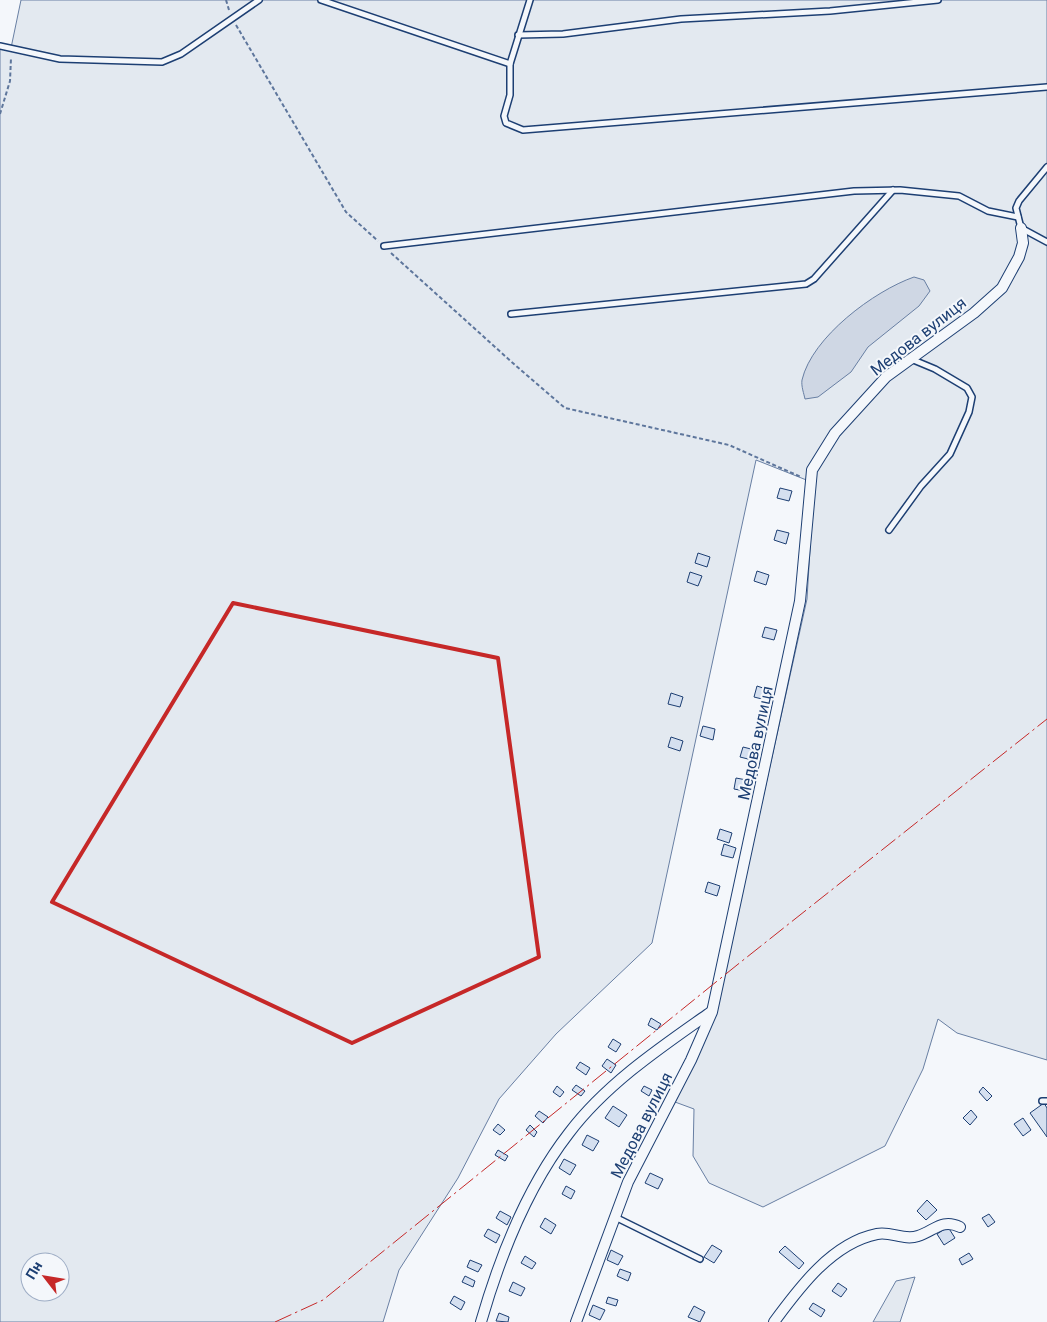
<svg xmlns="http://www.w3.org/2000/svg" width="1047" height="1322" font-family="Roboto,sans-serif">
  <rect width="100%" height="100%" fill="#f4f7fb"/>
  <g fill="#e3e9f0" stroke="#687fa3" fill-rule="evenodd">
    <path d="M 21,0 L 1047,0 L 1047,1060 L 957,1033 L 938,1019 L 923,1069 L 885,1146 L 763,1207 L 709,1183 L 693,1156 L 694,1109 L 675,1102 L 716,1010 L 807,599 L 814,483 L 756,460 L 652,943 L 556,1034 L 499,1099 L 458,1178 L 399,1270 L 383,1322 L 0,1322 L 0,46 L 11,48 ZM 30,1262 L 60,1262 L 60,1292 L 30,1292 Z"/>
    <polygon points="915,1277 900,1322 873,1322 896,1281"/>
  </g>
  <path fill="#cfd7e4" stroke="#687fa3" d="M 914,277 L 924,280 L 930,291 L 919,306 L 868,347 L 851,372 L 818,397 L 805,399 C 804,394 801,386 802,380 C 812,337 874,291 914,277 Z"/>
  <g fill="#d5e0f0" stroke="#1d3f73">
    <polygon points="780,488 792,491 789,501 777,498"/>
    <polygon points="777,530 789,533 786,544 774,540"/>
    <polygon points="698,553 710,557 707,567 695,563"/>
    <polygon points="757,571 769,575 766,585 754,581"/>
    <polygon points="690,572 702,576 698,586 687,582"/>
    <polygon points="765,627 777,630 774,640 762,637"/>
    <polygon points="757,686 769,690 766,700 754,697"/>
    <polygon points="671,693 683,697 680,707 668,704"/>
    <polygon points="703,726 715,729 713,740 700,736"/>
    <polygon points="671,737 683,741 680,751 668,747"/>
    <polygon points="743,747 755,750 752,760 740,757"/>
    <polygon points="736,778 752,781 750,792 734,789"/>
    <polygon points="720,829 732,833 729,843 717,839"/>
    <polygon points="724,844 736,848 733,858 721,855"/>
    <polygon points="708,882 720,886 717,896 705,892"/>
    <polygon points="651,1018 661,1024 657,1030 648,1025"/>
    <polygon points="613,1039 621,1044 616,1052 608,1047"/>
    <polygon points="607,1059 616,1065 611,1073 602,1066"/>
    <polygon points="580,1062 590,1068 586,1075 576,1068"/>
    <polygon points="576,1085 585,1091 581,1096 572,1090"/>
    <polygon points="557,1086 564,1092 560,1097 553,1092"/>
    <polygon points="644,1086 652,1090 649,1096 641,1091"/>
    <polygon points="983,1087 992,1096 987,1101 979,1092"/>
    <polygon points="1044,1103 1047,1108 1047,1137 1030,1113"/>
    <polygon points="613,1106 627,1115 619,1127 605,1118"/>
    <polygon points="971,1110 977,1117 970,1125 963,1118"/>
    <polygon points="539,1111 548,1117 543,1123 535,1116"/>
    <polygon points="1023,1118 1031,1130 1023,1136 1014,1124"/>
    <polygon points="498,1124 505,1130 500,1135 493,1130"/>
    <polygon points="530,1125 537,1132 534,1137 526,1130"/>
    <polygon points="587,1135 599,1141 593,1151 582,1145"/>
    <polygon points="498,1150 508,1156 505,1161 495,1155"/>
    <polygon points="564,1159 576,1165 570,1175 559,1168"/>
    <polygon points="650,1173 663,1179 658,1189 645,1183"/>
    <polygon points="566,1186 575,1191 571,1199 562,1194"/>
    <polygon points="927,1200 937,1210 926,1220 917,1211"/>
    <polygon points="500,1211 511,1217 507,1225 496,1218"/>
    <polygon points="989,1214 995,1222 988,1227 982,1218"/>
    <polygon points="545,1218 556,1225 551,1234 540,1227"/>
    <polygon points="948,1227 955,1238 944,1245 937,1234"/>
    <polygon points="488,1229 500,1235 496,1243 484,1236"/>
    <polygon points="712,1245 722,1251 714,1263 704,1257"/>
    <polygon points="785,1246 804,1263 799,1269 779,1252"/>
    <polygon points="611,1250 623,1256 618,1265 607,1260"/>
    <polygon points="969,1253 973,1259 962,1265 959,1259"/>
    <polygon points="525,1256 536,1263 532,1269 521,1263"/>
    <polygon points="470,1260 482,1265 478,1272 467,1267"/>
    <polygon points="620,1269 631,1273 628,1281 617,1276"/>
    <polygon points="465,1276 475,1281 473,1287 462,1282"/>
    <polygon points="513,1282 525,1288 521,1296 509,1291"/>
    <polygon points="838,1283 847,1289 841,1297 832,1291"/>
    <polygon points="454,1296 465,1302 461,1310 450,1303"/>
    <polygon points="608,1297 618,1300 616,1306 606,1303"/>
    <polygon points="813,1303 825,1310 821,1317 809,1309"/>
    <polygon points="593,1305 605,1310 600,1320 589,1315"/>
    <polygon points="694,1306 705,1312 700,1322 688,1317"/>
    <polygon points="499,1313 509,1317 508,1322 496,1321"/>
  </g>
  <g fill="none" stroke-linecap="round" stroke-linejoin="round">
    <defs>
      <g id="service">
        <polyline points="321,0 510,64"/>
        <polyline points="530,0 510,64 510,95 504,116 506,123 523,130 1047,87"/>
        <polyline points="518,35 563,34 681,19 830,11 938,0"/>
        <polyline points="0,46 60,59 162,62 181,54 259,0"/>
        <polyline points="1047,167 1019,201 1016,208 1021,228 1047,242"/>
        <polyline points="384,246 854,191 900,190 959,196 988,211 1018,217"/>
        <polyline points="511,314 806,284 814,279 893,190"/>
        <polyline points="889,530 921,486 950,454 969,412 972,397 967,388 935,369 911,359"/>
        <polyline points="1042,1101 1047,1101"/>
        <polyline points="615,1217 700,1259"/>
      </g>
      <g id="minor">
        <path d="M 481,1322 C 500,1256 527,1187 569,1133 C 606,1084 661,1047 711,1012"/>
        <polyline points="576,1322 628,1182 691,1060 712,1012 800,601 812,470 835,433 886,377 974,313 1002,288 1019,257 1023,243 1021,228"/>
        <path d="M 774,1322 C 799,1288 832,1243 877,1234 C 891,1231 904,1241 918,1236 C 934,1231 942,1218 960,1227"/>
      </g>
    </defs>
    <use href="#service" stroke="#1d3f73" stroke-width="8"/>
    <use href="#minor" stroke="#1d3f73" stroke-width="12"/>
    <g stroke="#5e769c" stroke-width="2" stroke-dasharray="4 2.5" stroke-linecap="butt">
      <polyline points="226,0 229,10"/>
      <polyline points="236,25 346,212 378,241"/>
      <polyline points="0,114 10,81 11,58"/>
      <polyline points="391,253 515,365 565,408 729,445 801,477"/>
    </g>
    <use href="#service" stroke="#f4f7fb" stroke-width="5"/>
    <use href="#minor" stroke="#f4f7fb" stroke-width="10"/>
    <polyline stroke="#c62828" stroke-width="1" stroke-dasharray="18 4 2.5 4" stroke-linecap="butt" points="275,1322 323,1300 737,965 1047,719"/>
  </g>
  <path fill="none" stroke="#c62828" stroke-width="4" stroke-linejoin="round" d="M 233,603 L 498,658 L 539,957 L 352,1043 L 52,902 Z"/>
  <g text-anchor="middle" stroke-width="4" stroke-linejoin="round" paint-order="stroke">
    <g font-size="16" fill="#1d3f73" stroke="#f4f7fb">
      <text transform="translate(918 336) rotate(-38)" y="6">Медова вулиця</text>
      <text transform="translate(755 743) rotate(-78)" y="6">Медова вулиця</text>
      <text transform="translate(641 1125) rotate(-63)" y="6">Медова вулиця</text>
    </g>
  </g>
  <g transform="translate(45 1277) rotate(301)"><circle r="24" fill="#f4f7fb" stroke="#9eadc5"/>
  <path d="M0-4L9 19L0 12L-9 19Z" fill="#c62828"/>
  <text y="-8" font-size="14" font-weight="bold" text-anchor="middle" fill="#1d3f73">Пн</text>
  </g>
</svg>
